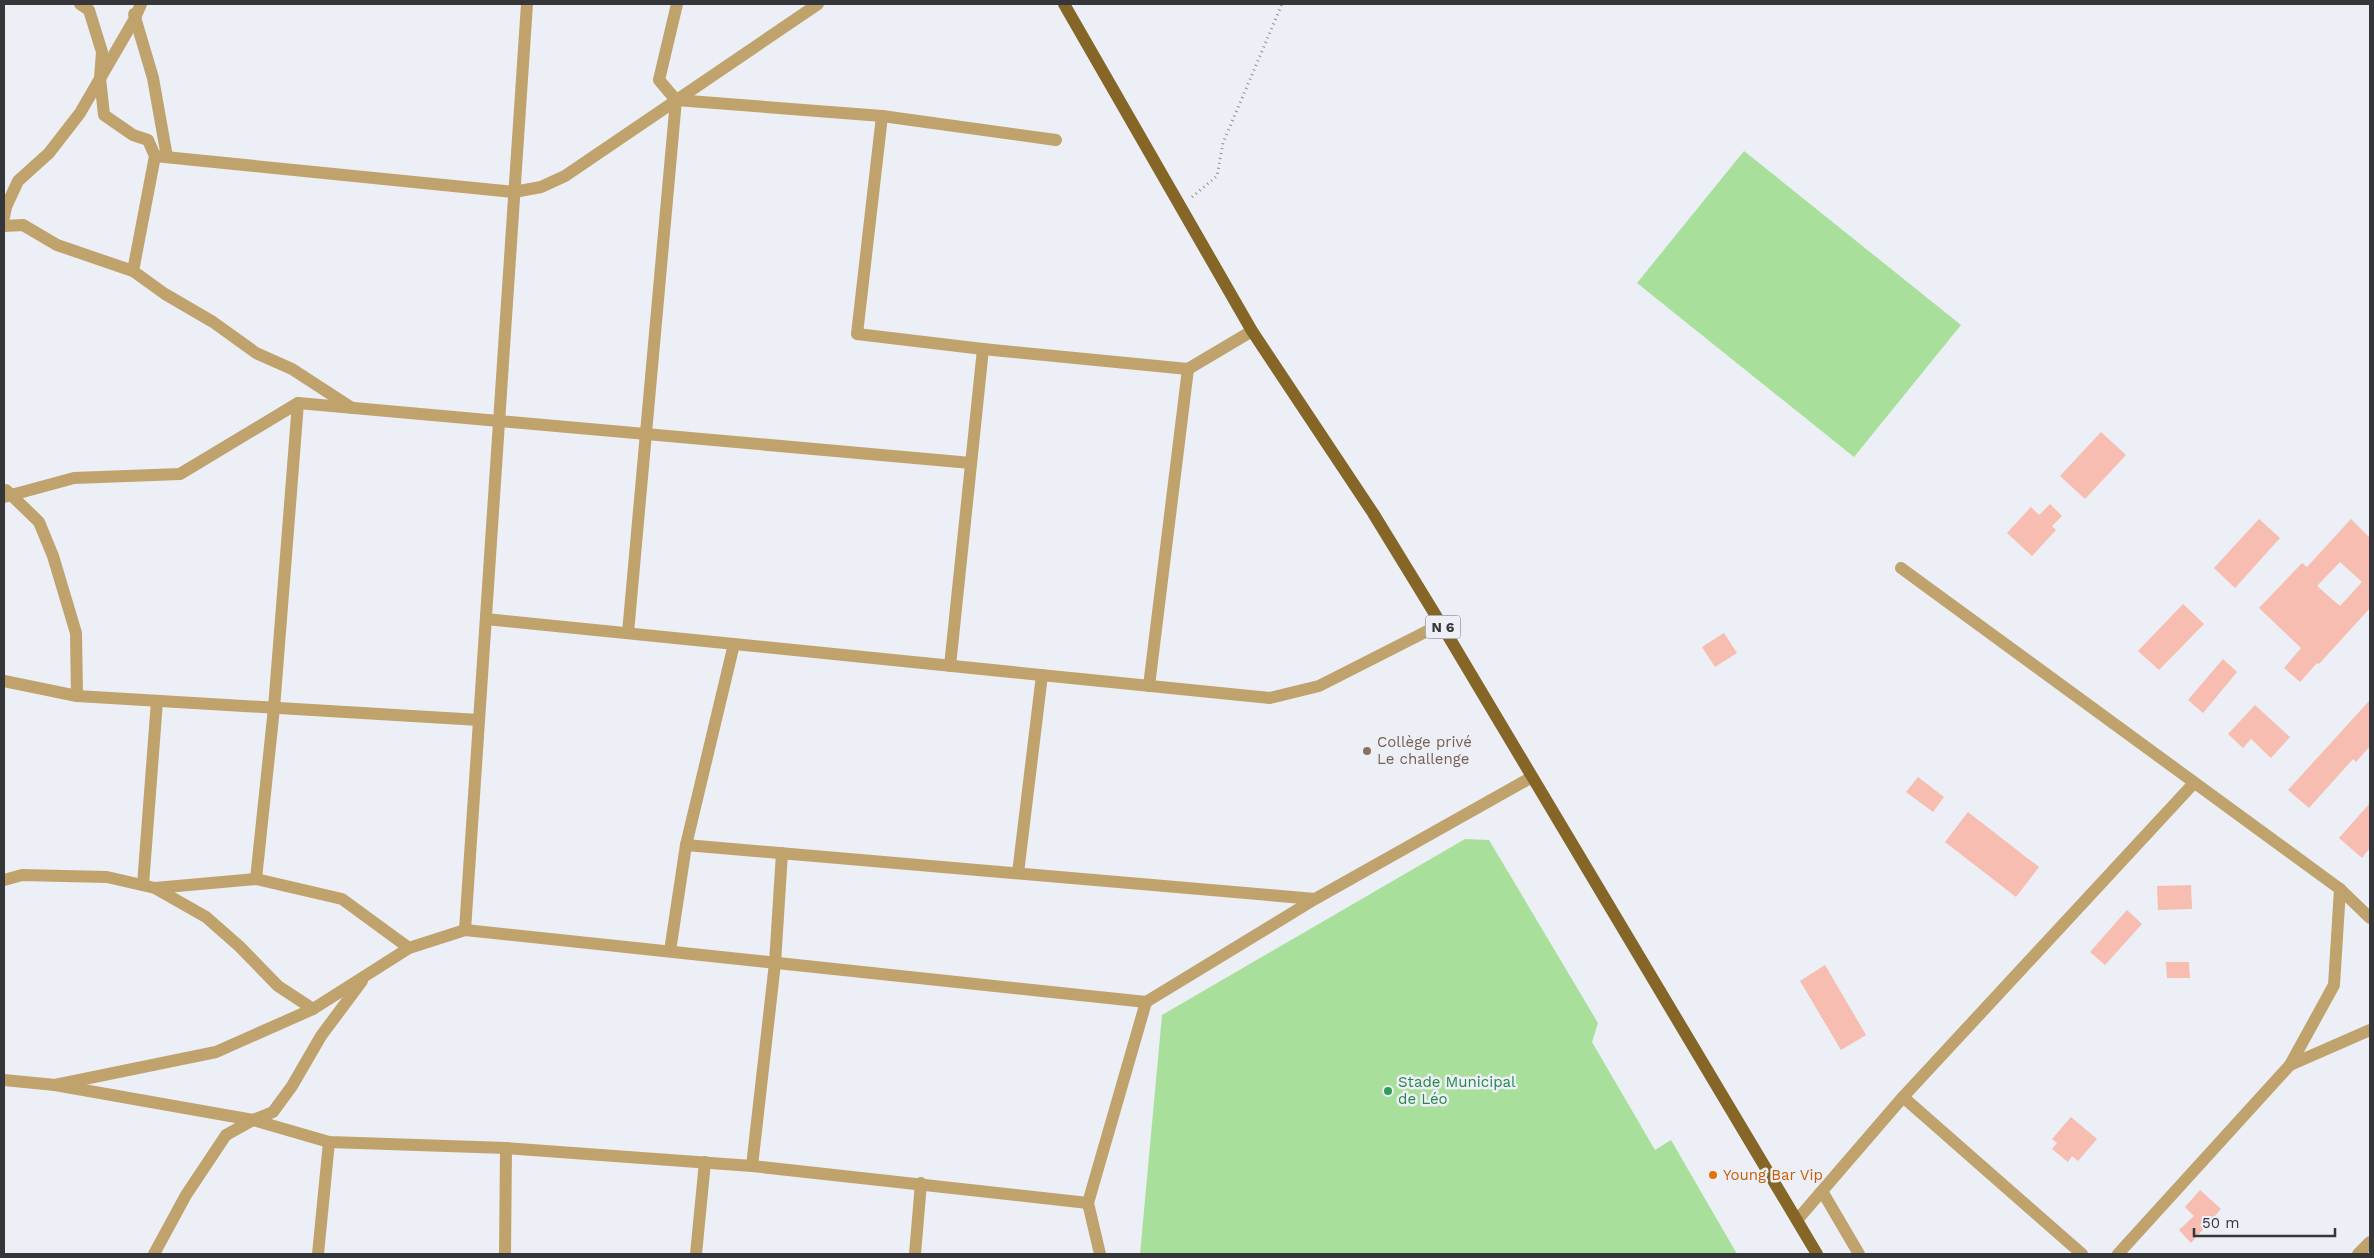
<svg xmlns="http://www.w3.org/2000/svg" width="2374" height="1258" font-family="'Work Sans',sans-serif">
  <rect width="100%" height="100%" fill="#eceff5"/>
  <g fill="#a8e09b">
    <polygon points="1744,151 1961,325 1854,457 1637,283"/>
    <polygon points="1465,839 1489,840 1598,1023 1592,1042 1655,1150 1671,1140 1737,1254 1140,1254 1162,1015"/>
  </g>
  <g fill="#f7bdb1" fill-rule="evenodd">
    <polygon points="2101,432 2126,455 2085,499 2060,476"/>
    <polygon points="2050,504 2062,516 2052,526 2056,530 2032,556 2007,533 2031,507 2039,515"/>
    <polygon points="2259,519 2280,538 2235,588 2214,568"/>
    <path d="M 2351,519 L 2370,538 L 2370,608 L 2319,664 L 2317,663 L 2300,682 L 2284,668 L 2301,648 L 2259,608 L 2302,563 L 2307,567 ZM 2340,562 L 2362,582 L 2340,606 L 2317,586 Z"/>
    <polygon points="2183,604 2204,624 2159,670 2138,651"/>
    <polygon points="1724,633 1737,653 1715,667 1702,647"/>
    <polygon points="2223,659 2237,672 2203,713 2188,700"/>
    <polygon points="2370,700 2370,746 2356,762 2353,759 2309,808 2288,790"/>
    <polygon points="2255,705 2290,737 2271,758 2251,739 2243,748 2228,734"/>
    <polygon points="1918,777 1944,797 1933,812 1906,792"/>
    <polygon points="2370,803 2370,848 2362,858 2339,838"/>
    <polygon points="1968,812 2039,867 2016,897 1945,842"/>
    <polygon points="2191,885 2192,909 2158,910 2157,886"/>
    <polygon points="2127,910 2142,924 2105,965 2090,952"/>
    <polygon points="2166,962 2189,962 2190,978 2167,978"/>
    <polygon points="1825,965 1866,1035 1841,1050 1800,981"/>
    <polygon points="2071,1117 2097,1139 2078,1161 2072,1156 2068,1162 2052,1149 2057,1143 2052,1139"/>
    <polygon points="2200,1190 2221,1209 2191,1243 2179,1230 2194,1216 2185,1207"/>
  </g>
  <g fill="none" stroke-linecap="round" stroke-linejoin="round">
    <polyline stroke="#8e9095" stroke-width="3" stroke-dasharray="1 4" stroke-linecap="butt" points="1192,197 1217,176 1223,143 1282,4"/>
    <g stroke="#c0a26d" stroke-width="12">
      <polyline points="80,4 89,10 102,52 100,78 104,115 133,135 148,140 155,156 133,271"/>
      <polyline points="134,14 153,78 167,157"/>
      <polyline points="676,100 882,116 1056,140"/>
      <polyline points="882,116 857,334 983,349 1188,369 1252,331"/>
      <polyline points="155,156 514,192 541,187 565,176 818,4"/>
      <polyline points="4,217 6,207 18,181 49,153 80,113 134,20 141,4"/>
      <polyline points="4,226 23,225 57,245 133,271 165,294 213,322 256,353 292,369 352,408"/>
      <polyline points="6,490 39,522 53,556 76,633 77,696"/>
      <polyline points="4,497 74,478 180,474 298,403 971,463"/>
      <polyline points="1901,568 2340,889 2370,918"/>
      <polyline points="486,619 1270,698 1319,686 1441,624"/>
      <polyline points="628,633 676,100 659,80 677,4"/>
      <polyline points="950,666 983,349"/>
      <polyline points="4,681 77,696 479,720"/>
      <polyline points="1149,686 1188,369"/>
      <polyline points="686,845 1315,899"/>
      <polyline points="1018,873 1042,675"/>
      <polyline points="256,879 274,708 298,403"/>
      <polyline points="4,880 22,875 107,877 155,888 206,917 239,946 278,986 313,1009"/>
      <polyline points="143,885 157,701"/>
      <polyline points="155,888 256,879 342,899 409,948"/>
      <polyline points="465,930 527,4"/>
      <polyline points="670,951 686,845 734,644"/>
      <polyline points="2290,1065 2370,1030"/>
      <polyline points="4,1080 55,1085 253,1120 329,1142 506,1148 752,1166 1088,1203"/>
      <polyline points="55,1085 216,1052 313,1009 409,948 465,930 1146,1002 1315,899 1532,777"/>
      <polyline points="1903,1097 2082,1254"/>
      <polyline points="752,1166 775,963 782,853"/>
      <polyline points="1822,1191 1859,1254"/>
      <polyline points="1797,1220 1903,1097 2194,783"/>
      <polyline points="154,1254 186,1195 226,1135 253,1120 273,1112 292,1086 321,1036 362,981"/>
      <polyline points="318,1254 329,1142"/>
      <polyline points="505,1254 506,1148"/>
      <polyline points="696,1254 705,1162"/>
      <polyline points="915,1254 921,1183"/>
      <polyline points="1100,1254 1088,1203 1146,1002"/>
      <polyline points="2118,1254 2290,1065 2334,985 2340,889"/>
      <polyline points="2358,1254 2370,1242"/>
    </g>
    <polyline stroke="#856627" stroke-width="12" points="1064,4 1252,331 1373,513 1441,624 1817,1254"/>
  </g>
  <circle fill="#8d6e63" stroke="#eceff5" stroke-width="2" cx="1367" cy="751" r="5"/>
  <circle fill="#2e9e5b" stroke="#eceff5" stroke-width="2" cx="1388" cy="1091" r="5"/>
  <circle fill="#e8710a" stroke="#eceff5" stroke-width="2" cx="1713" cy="1175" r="5"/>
  <g text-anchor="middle" stroke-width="5" stroke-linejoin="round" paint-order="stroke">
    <rect fill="#eceff5" stroke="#6c6e71" stroke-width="1" x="1425.5" y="615.5" width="35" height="23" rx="4"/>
    <g font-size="14" font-weight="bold" fill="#353639">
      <text x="1443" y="632">N 6</text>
    </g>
    <g font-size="15" fill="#785e54" stroke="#eceff5" text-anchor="start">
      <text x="1377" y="747">Collège privé<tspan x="1377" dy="17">Le challenge</tspan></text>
    </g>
    <g font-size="15" fill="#27864d" stroke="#eceff5" text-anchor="start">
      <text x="1398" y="1087">Stade Municipal<tspan x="1398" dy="17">de Léo</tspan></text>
    </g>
    <g font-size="15" fill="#c56008" stroke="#eceff5" text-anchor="start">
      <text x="1723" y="1180">Young Bar Vip</text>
    </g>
  </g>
  <rect width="2374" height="1258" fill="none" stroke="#353639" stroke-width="10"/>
  <path d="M2194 1228v8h141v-8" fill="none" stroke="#353639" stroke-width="2.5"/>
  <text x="2202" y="1228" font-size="15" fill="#353639" stroke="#eceff5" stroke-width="4" paint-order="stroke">50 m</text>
</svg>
